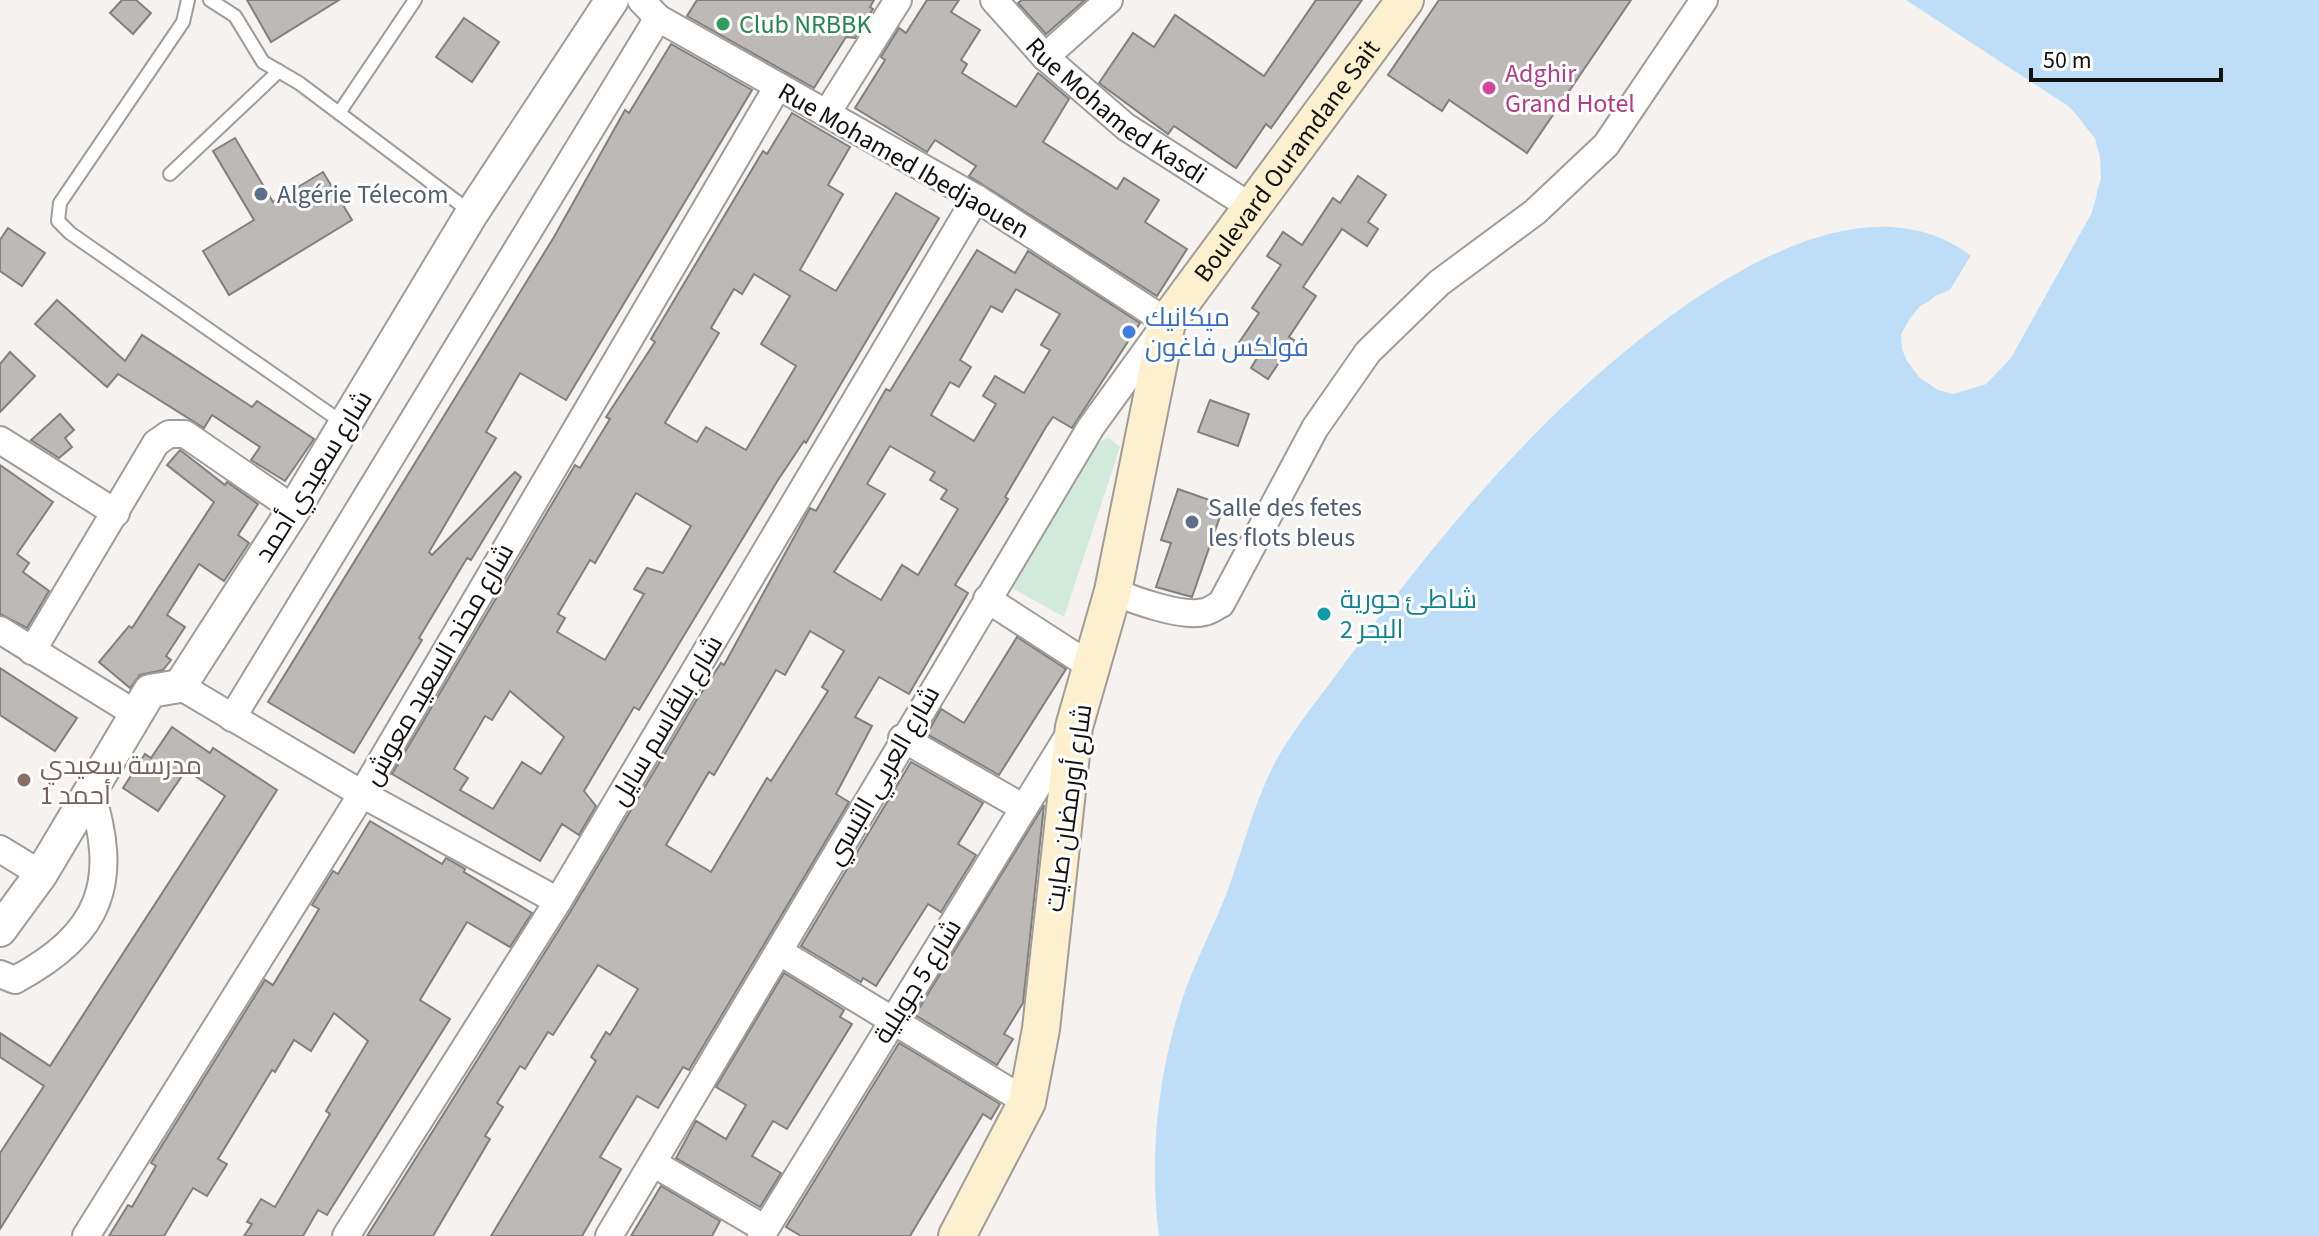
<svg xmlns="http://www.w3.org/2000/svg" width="2319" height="1236" font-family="'Source Sans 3',Cairo,sans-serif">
  <rect width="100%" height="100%" fill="#f5f2f0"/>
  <polygon fill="#d2eadb" points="1108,437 1120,447 1064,617 1010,587 1094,446"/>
  <path fill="#bedef8" d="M 1906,0 L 2319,0 L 2319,1236 L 1159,1236 C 1148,1152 1159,1063 1188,983 C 1201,949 1218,918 1230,884 C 1245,841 1256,797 1278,757 C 1297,724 1322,695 1344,664 C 1405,582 1469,500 1541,428 C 1631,338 1841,156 1971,256 L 1950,290 L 1935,296 L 1909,320 L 1902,349 L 1919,377 L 1954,393 L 1986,384 L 2011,357 L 2091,214 C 2106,173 2100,136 2068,106 Z"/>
  <polygon fill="#f5f2f0" points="1902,0 2068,106 2095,138 2100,157 2101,178 2091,214 2011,358 1986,384 1954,394 1938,390 1919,377 1907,361 1902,349 1901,334 1909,320 1920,306 1950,290 1973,252 1975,257 1953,293 1923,309 1912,322 1905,335 1906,348 1922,374 1940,386 1955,389 1968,387 1996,371 2087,213 2097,178 2096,157 2091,139 2065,109"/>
  <g fill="#bcb9b6" stroke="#827f7d" stroke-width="2" fill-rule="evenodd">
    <polygon points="122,0 136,0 151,13 133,34 110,13"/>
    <polygon points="247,0 339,0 271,42"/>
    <polygon points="697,0 874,0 870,7 873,9 855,38 846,37 814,88 687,16"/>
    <polygon points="927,0 959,0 951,12 980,30 961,60 967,64 962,73 1016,107 1038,73 1042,76 1069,99 1043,142 1117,189 1124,178 1159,200 1145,222 1187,249 1157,296 969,176 976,166 935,140 927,152 855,108 885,60 881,57 899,28 906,33"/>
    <polygon points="1022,0 1085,0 1046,34 1018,3"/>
    <polygon points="1316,0 1362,0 1271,128 1266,124 1236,168 1174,126 1168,134 1099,83 1133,33 1154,47 1175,15 1264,76"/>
    <polygon points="1439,0 1631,0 1527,153 1449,100 1442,111 1388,75"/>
    <polygon points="464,18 499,42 472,82 436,57"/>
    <polygon points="671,44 752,90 566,400 520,373 486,432 496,438 429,552 432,555 515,472 521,477 471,560 467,558 419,638 422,640 354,753 268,702 554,237 625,110 629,113"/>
    <path d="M 792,113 L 850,147 L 828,185 L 843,194 L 800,270 L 836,291 L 896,193 L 939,218 L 806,443 L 804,441 L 778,480 L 639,710 L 634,707 L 584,791 L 596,806 L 579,835 L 562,824 L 540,861 L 392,774 L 575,465 L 580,468 L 610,419 L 606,417 L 655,342 L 651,339 L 763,151 L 767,154 ZM 754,274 L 790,296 L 761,344 L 796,366 L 746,450 L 706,427 L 697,442 L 665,423 L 719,333 L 711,328 L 734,289 L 742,294 ZM 636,493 L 691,526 L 663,573 L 647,568 L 634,589 L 644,594 L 605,660 L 557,632 L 565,618 L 558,614 L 590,560 L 595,563 ZM 510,691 L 564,737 L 541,774 L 522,762 L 493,809 L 460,790 L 468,778 L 454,769 L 485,716 L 492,720 Z"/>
    <polygon points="235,138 273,202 323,172 352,220 229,295 203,251 254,220 213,151"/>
    <polygon points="1358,176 1386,195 1368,222 1378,229 1367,246 1342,229 1303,287 1316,296 1289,337 1294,340 1268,379 1251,368 1257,358 1238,344 1259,313 1252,308 1281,265 1267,256 1283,232 1302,245 1333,198 1340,203"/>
    <polygon points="8,228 45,253 22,286 0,271 0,240"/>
    <path d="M 977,250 L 1015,273 L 1028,251 L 1140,323 L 1072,428 L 1053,417 L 1046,427 L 1005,497 L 1008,499 L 955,585 L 968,593 L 909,694 L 879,677 L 855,717 L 872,726 L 836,794 L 849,802 L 689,1070 L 683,1067 L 658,1108 L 637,1096 L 600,1157 L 621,1169 L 582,1236 L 491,1236 L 596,1061 L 591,1057 L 606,1032 L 610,1035 L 638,989 L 598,965 L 553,1035 L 548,1032 L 525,1069 L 520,1066 L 497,1103 L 503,1107 L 485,1136 L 490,1139 L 433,1236 L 367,1236 L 572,909 L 696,701 L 721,663 L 724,665 L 810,508 L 816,511 L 886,389 L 890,391 ZM 1016,289 L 1060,314 L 1041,345 L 1050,350 L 1024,393 L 995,376 L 983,396 L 996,404 L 974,441 L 931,415 L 950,382 L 959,387 L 971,367 L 960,360 L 991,306 L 1002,312 ZM 890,446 L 935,472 L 930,480 L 947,490 L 941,499 L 958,509 L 918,575 L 902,565 L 881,600 L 834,572 L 885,494 L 867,484 ZM 810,631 L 844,651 L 822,687 L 828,691 L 771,781 L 767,778 L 711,872 L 666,845 L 709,772 L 714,775 L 776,670 L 785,675 Z"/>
    <polygon points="57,300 125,361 142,335 252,407 257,401 314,439 285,481 251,460 260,447 212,415 204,428 118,374 107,387 35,324"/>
    <polygon points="10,352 35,376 0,412 0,364"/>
    <polygon points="1210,400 1249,414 1238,446 1198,432"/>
    <polygon points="60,414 74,430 65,438 72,447 59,458 31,440"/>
    <polygon points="180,450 225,485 227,482 258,504 238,535 249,543 224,581 199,564 167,615 185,627 166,656 171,660 163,670 140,675 130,688 99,662 129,626 132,628 214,502 167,465"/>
    <polygon points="0,465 53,502 17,554 29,563 23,572 49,591 27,628 0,614"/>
    <polygon points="1178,489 1224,505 1192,597 1156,587 1171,543 1161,540"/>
    <polygon points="1017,637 1066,669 999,775 927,734 941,709 964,723"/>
    <polygon points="0,668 77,718 55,751 0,715"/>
    <polygon points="172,727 210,753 213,748 277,790 0,1229 0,1153 44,1086 0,1057 0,1033 50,1066 225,796 186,770 158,811 123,788 145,754 151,758"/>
    <polygon points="911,762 983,803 958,844 976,855 941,912 928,904 876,986 863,978 861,982 801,946"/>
    <polygon points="1044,805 1023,1003 1004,1034 1013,1039 997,1065 915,1015"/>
    <polygon points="370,821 442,864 446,858 465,869 464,872 532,913 510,947 467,922 420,1000 450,1019 327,1215 318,1210 303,1236 244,1236 252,1224 247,1222 261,1199 275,1207 330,1114 326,1111 368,1041 334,1013 311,1051 294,1040 275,1072 272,1070 218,1159 227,1164 207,1196 193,1188 164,1236 109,1236 128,1205 132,1207 156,1166 151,1163 265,980 273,985 319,909 312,905 333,871 338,874"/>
    <polygon points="784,973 844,1010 840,1017 852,1024 787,1129 773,1121 752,1156 781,1173 760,1207 676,1158 696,1121 726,1139 746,1105 716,1087"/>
    <polygon points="899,1043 1000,1104 991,1119 983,1114 910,1236 801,1236 786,1227"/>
    <polygon points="661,1186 720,1221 712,1236 631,1236"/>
  </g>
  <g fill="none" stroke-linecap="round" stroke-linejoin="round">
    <defs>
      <g id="service">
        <polyline points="188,0 183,22 60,203 58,221 70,233 343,423"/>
        <polyline points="210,0 235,16 263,62 299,83 472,213"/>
        <polyline points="339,113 415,0"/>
        <polyline points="170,174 279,71"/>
      </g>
      <g id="minor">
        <path id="s1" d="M 994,0 L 1045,57 L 1126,127 L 1251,207"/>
        <polyline points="1045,57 1109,0"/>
        <polyline points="827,113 898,0"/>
        <polyline points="0,440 116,513"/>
        <path d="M 1113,591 C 1133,600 1183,618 1204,612 C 1210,611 1216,606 1221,604 L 1315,428 L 1368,352 L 1439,283 L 1535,212 L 1606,145 L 1704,0"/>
        <polyline points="987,599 1092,667"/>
        <polyline points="0,630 136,714"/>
        <polyline points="32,651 156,443 169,434 185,434 294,509"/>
        <polyline points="180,686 362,794 558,901"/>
        <polyline points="232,718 658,18"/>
        <polyline points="902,738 1024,808"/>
        <polyline points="0,849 41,874"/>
        <polyline points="780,952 1027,1102"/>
        <path d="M 0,974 L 15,980 C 102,933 120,882 90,789"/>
        <polyline points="653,1163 765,1229"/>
        <polyline points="86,1236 362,794 778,86"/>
        <polyline points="346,1236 558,901 976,198"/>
        <polyline points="609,1236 1091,427 1167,322 976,198 658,18 641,0"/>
        <polyline points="761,1236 1070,733"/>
      </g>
      <polyline id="tertiary" points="0,930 41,874 150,691 180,686 294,509 472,213 612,0"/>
      <g id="secondary">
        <path id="s2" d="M 957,1236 L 1027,1102 L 1041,1029 L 1074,727 L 1113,591 L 1167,322 L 1405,0"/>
      </g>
    </defs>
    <use href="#service" stroke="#9f9c99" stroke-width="16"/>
    <use href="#minor" stroke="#9f9c99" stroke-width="30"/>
    <use href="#tertiary" stroke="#9f9c99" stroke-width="36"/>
    <use href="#secondary" stroke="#9f9c99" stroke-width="40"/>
    <use href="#service" stroke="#fff" stroke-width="12"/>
    <use href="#minor" stroke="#fff" stroke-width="26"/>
    <use href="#tertiary" stroke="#fff" stroke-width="32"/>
    <use href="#secondary" stroke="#fdf0ce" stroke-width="36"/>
  </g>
  <circle fill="#2e9e5b" stroke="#fff" stroke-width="3" cx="723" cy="24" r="8"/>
  <circle fill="#d1479c" stroke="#fff" stroke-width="3" cx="1489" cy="88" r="8"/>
  <g fill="#5c6f8a" stroke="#fff" stroke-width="3">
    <circle cx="261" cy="194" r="8"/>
    <circle cx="1192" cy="522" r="8"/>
  </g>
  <circle fill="#3f7fe0" stroke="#fff" stroke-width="3" cx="1129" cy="332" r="8"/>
  <circle fill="#0f9aa8" stroke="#fff" stroke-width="3" cx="1324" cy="614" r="8"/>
  <circle fill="#8d6e63" stroke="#fff" stroke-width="3" cx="24" cy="780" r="8"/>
  <g text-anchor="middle" stroke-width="6" stroke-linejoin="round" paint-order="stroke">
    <g font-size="26" fill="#27864d" stroke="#fff" text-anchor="start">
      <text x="739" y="33">Club NRBBK</text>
    </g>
    <g font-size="26" fill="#b23c85" stroke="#fff" text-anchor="start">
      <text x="1505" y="82">Adghir<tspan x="1505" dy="30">Grand Hotel</tspan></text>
    </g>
    <g font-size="26" fill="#111110" stroke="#fff">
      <text dy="9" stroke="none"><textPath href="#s1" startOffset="166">Rue Mohamed Kasdi</textPath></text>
      <text transform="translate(904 160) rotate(30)" y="9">Rue Mohamed Ibedjaouen</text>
      <text dy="9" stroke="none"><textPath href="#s2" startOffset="1146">Boulevard Ouramdane Sait</textPath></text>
      <text transform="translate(313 476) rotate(-58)" y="9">شارع سعيدي أحمد</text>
      <text transform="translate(438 664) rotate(-60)" y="9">شارع محند السعيد معوش</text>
      <text transform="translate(666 720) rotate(-59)" y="9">شارع بلقاسم سايل</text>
      <text transform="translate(882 775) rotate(-60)" y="9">شارع العربي التبسي</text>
      <text transform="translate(1068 808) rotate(-82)" y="9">شارع أورمضان صايت</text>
      <text transform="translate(917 981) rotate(-58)" y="9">شارع 5 جويلية</text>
    </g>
    <g font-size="26" fill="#4e5e75" stroke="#fff" text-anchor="start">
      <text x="277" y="203">Algérie Télecom</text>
      <text x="1208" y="516">Salle des fetes<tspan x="1208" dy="30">les flots bleus</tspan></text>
    </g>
    <g font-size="26" fill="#366cbe" stroke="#fff" text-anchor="start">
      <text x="1145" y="326">ميكانيك<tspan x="1145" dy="30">فولكس فاغون</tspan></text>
    </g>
    <g font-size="26" fill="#0d838f" stroke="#fff" text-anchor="start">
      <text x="1340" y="608">شاطئ حورية<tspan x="1340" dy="30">البحر 2</tspan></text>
    </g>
    <g font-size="26" fill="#785e54" stroke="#fff" text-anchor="start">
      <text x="40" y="774">مدرسة سعيدي<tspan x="40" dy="30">أحمد 1</tspan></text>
    </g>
  </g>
  <path d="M2031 68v12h190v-12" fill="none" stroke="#111110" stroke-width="4"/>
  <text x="2043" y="68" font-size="24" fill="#111110" stroke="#ffffff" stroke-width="6" paint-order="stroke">50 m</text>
</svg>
